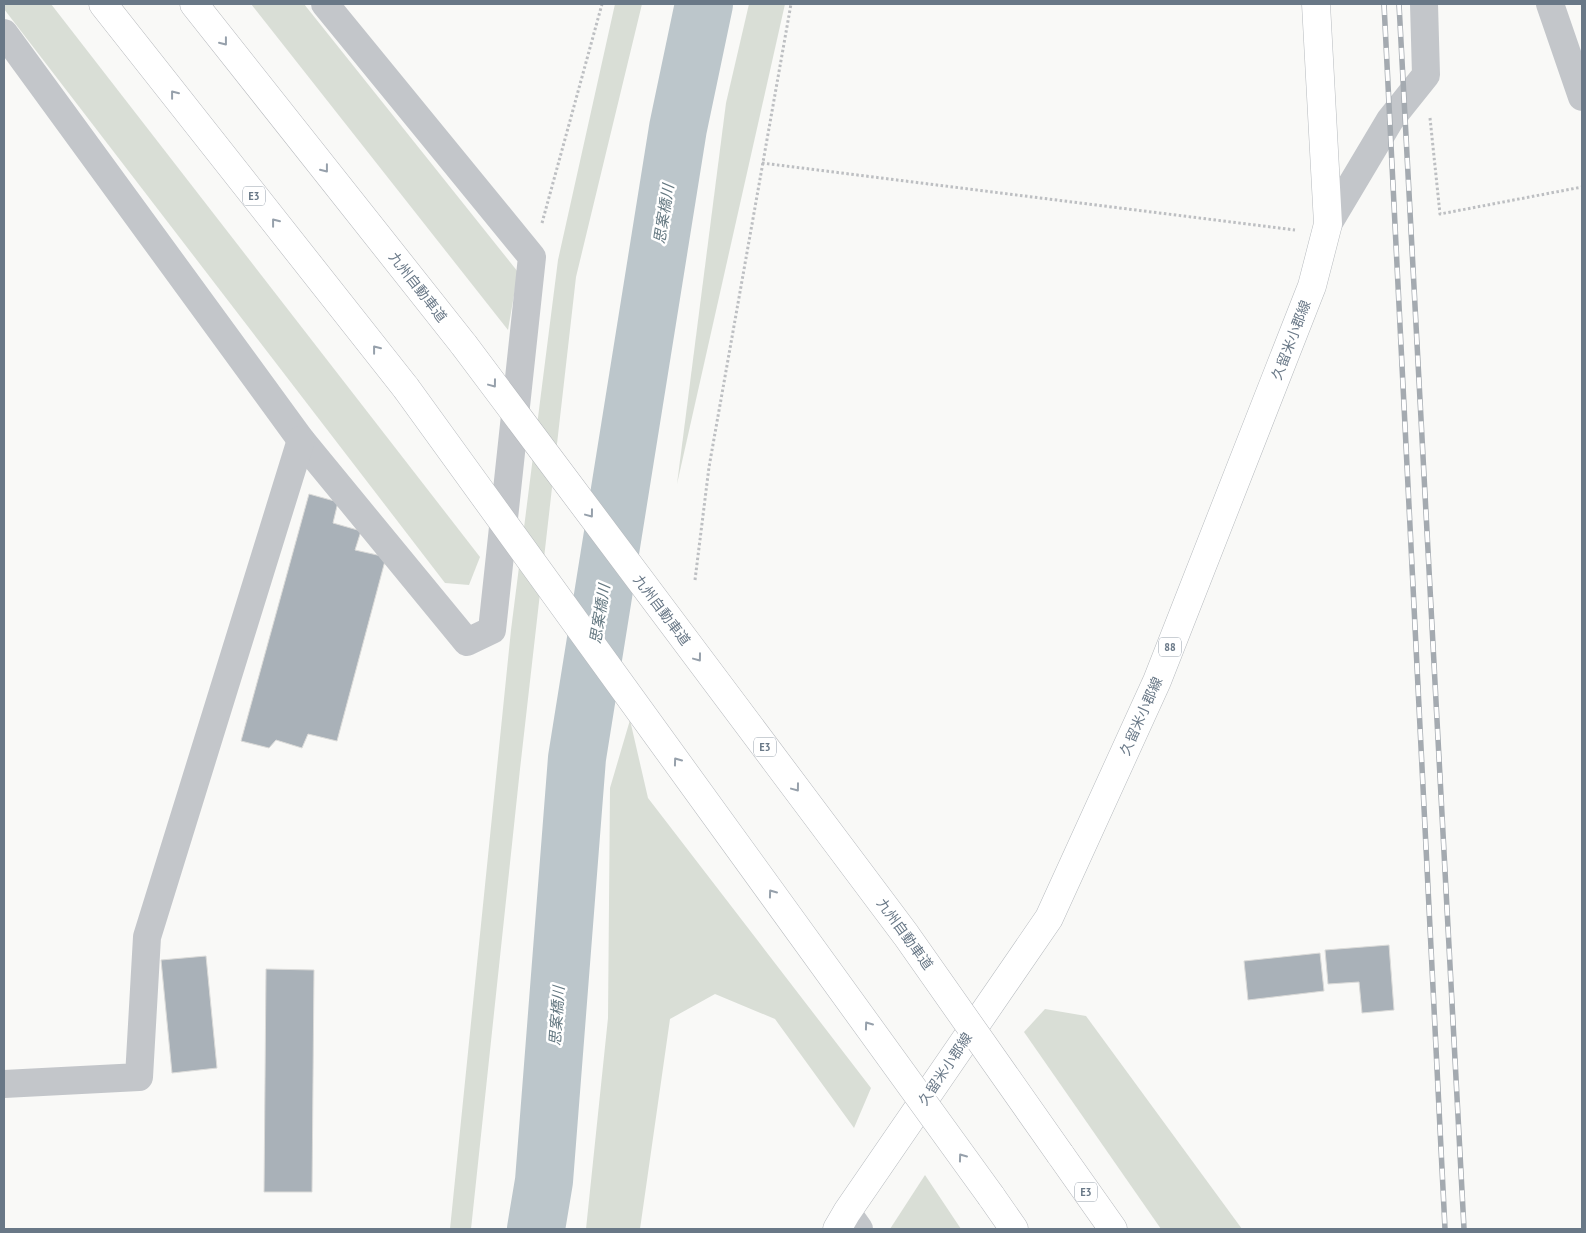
<svg xmlns="http://www.w3.org/2000/svg" width="1586" height="1233" font-family="'PT Sans Narrow','Noto Sans JP',sans-serif">
  <rect width="100%" height="100%" fill="#f9f9f7"/>
  <g fill="#d9ded6">
    <polygon points="4,4 51,4 480,557 469,585 445,583 4,9"/>
    <polygon points="251,4 304,4 518,272 508,330"/>
    <polygon points="615,4 642,4 576,277 520,769 471,1229 450,1229 511,630 558,260"/>
    <polygon points="749,4 785,4 677,484 726,103"/>
    <polygon points="630,720 648,798 871,1088 854,1128 775,1019 715,994 670,1019 640,1229 586,1229 608,1018 610,788"/>
    <polygon points="1045,1009 1086,1016 1242,1229 1161,1229 1024,1032"/>
    <polygon points="925,1175 961,1229 890,1229"/>
  </g>
  <g fill="none" stroke-linecap="round" stroke-linejoin="round">
    <polyline stroke="#bcc6cb" stroke-width="58" points="536,1229 544,1181 577,758 678,128 704,4"/>
  </g>
  <g fill="#a9b1b8" stroke="#dbdbd9">
    <polygon points="309,494 338,502 333,523 361,531 355,550 386,557 337,741 308,734 302,748 276,740 269,748 241,741"/>
    <polygon points="1389,945 1394,1010 1362,1013 1359,982 1328,984 1325,950"/>
    <polygon points="1320,953 1324,991 1248,1000 1244,961"/>
    <polygon points="206,956 217,1068 172,1073 161,960"/>
    <polygon points="266,969 314,970 312,1192 264,1192"/>
  </g>
  <g fill="none" stroke-linecap="round" stroke-linejoin="round">
    <defs>
      <polyline id="major" points="837,1229 847,1212 1049,918 1157,681 1312,286 1328,224 1316,4"/>
      <g id="highway">
        <polyline points="103,4 406,388"/>
        <polyline points="194,4 464,345"/>
        <polyline points="1060,1154 1113,1229"/>
        <polyline points="991,1196 1014,1229"/>
      </g>
    </defs>
    <use href="#major" stroke="#b6babe" stroke-width="29"/>
    <use href="#highway" stroke="#b6b9bd" stroke-width="29"/>
    <g stroke="#bdbfc2" stroke-width="3" stroke-dasharray="2.5 2.5" stroke-linecap="butt">
      <polyline points="1430,118 1440,214 1582,187"/>
      <polyline points="762,163 1295,230"/>
      <polyline points="542,223 602,4"/>
      <polyline points="695,580 709,467 791,4"/>
    </g>
    <g stroke="#c3c6ca" stroke-width="28">
      <polyline points="1550,4 1582,97"/>
      <polyline points="4,33 301,440 467,642 492,630 532,257 325,4"/>
      <polyline points="1328,224 1390,120 1426,75 1424,4"/>
      <polyline points="4,1084 139,1077 147,937 301,440"/>
      <polyline points="847,1212 859,1229"/>
    </g>
    <use href="#major" stroke="#fff" stroke-width="28"/>
    <use href="#highway" stroke="#fff" stroke-width="28"/>
    <defs>
      <g id="rail">
        <polyline points="1384,4 1445,1229"/>
        <polyline points="1399,4 1464,1229"/>
      </g>
    </defs>
    <use href="#rail" stroke="#a4aab0" stroke-width="5.5"/>
    <use href="#rail" stroke="#fff" stroke-width="4" stroke-dasharray="11" stroke-linecap="butt"/>
    <defs>
      <g id="highway-bridge">
        <polyline points="464,345 906,935 1060,1154"/>
        <polyline points="406,388 991,1196"/>
      </g>
    </defs>
    <use href="#highway-bridge" stroke="#b6b9bd" stroke-width="29" stroke-linecap="butt"/>
    <use href="#highway-bridge" stroke="#fff" stroke-width="28"/>
  </g>
  <defs><path id="oneway-chevron" d="M-2-3.5L2.5 0L-2 3.5" fill="none" stroke-width="1.6" stroke-linecap="round" stroke-linejoin="round" transform="scale(1.25)"/></defs>
  <g stroke="#96a0ab">
    <use href="#oneway-chevron" transform="translate(224 42) rotate(52)"/>
    <use href="#oneway-chevron" transform="translate(174 94) rotate(-128)"/>
    <use href="#oneway-chevron" transform="translate(325 169) rotate(52)"/>
    <use href="#oneway-chevron" transform="translate(275 222) rotate(-128)"/>
    <use href="#oneway-chevron" transform="translate(376 349) rotate(-128)"/>
    <use href="#oneway-chevron" transform="translate(493 384) rotate(53)"/>
    <use href="#oneway-chevron" transform="translate(590 514) rotate(53)"/>
    <use href="#oneway-chevron" transform="translate(698 658) rotate(53)"/>
    <use href="#oneway-chevron" transform="translate(677 761) rotate(-126)"/>
    <use href="#oneway-chevron" transform="translate(796 788) rotate(53)"/>
    <use href="#oneway-chevron" transform="translate(772 893) rotate(-126)"/>
    <use href="#oneway-chevron" transform="translate(868 1025) rotate(-126)"/>
    <use href="#oneway-chevron" transform="translate(962 1157) rotate(-126)"/>
  </g>
  <g text-anchor="middle" stroke-width="5" stroke-linejoin="round" paint-order="stroke">
    <g fill="#fff" stroke="#96a0ab" stroke-width="1">
      <rect x="243" y="186.5" width="22" height="19" rx="4"/>
      <rect x="1159" y="637.5" width="22" height="19" rx="4"/>
      <rect x="754" y="737.5" width="22" height="19" rx="4"/>
      <rect x="1075" y="1182.5" width="22" height="19" rx="4"/>
    </g>
    <g font-size="12" font-weight="bold" fill="#697887">
      <text x="254" y="200">E3</text>
      <text x="1170" y="651">88</text>
      <text x="765" y="751">E3</text>
      <text x="1086" y="1196">E3</text>
    </g>
    <g font-size="14" fill="#697887" stroke="#fff">
      <text transform="translate(418 287) rotate(52)" y="5">九州自動車道</text>
      <text transform="translate(1291 340) rotate(-69)" y="5">久留米小郡線</text>
      <text transform="translate(662 610) rotate(53)" y="5">九州自動車道</text>
      <text transform="translate(1141 716) rotate(-66)" y="5">久留米小郡線</text>
      <text transform="translate(905 934) rotate(54)" y="5">九州自動車道</text>
      <text transform="translate(945 1069) rotate(-56)" y="5">久留米小郡線</text>
    </g>
    <g font-size="15" font-style="italic" fill="#657982" stroke="#fff">
      <text transform="translate(664 214) rotate(-81)" y="5">思案橋川</text>
      <text transform="translate(600 614) rotate(-81)" y="5">思案橋川</text>
      <text transform="translate(557 1016) rotate(-86)" y="5">思案橋川</text>
    </g>
  </g>
  <rect width="1586" height="1233" fill="none" stroke="#697887" stroke-width="10"/>
</svg>
